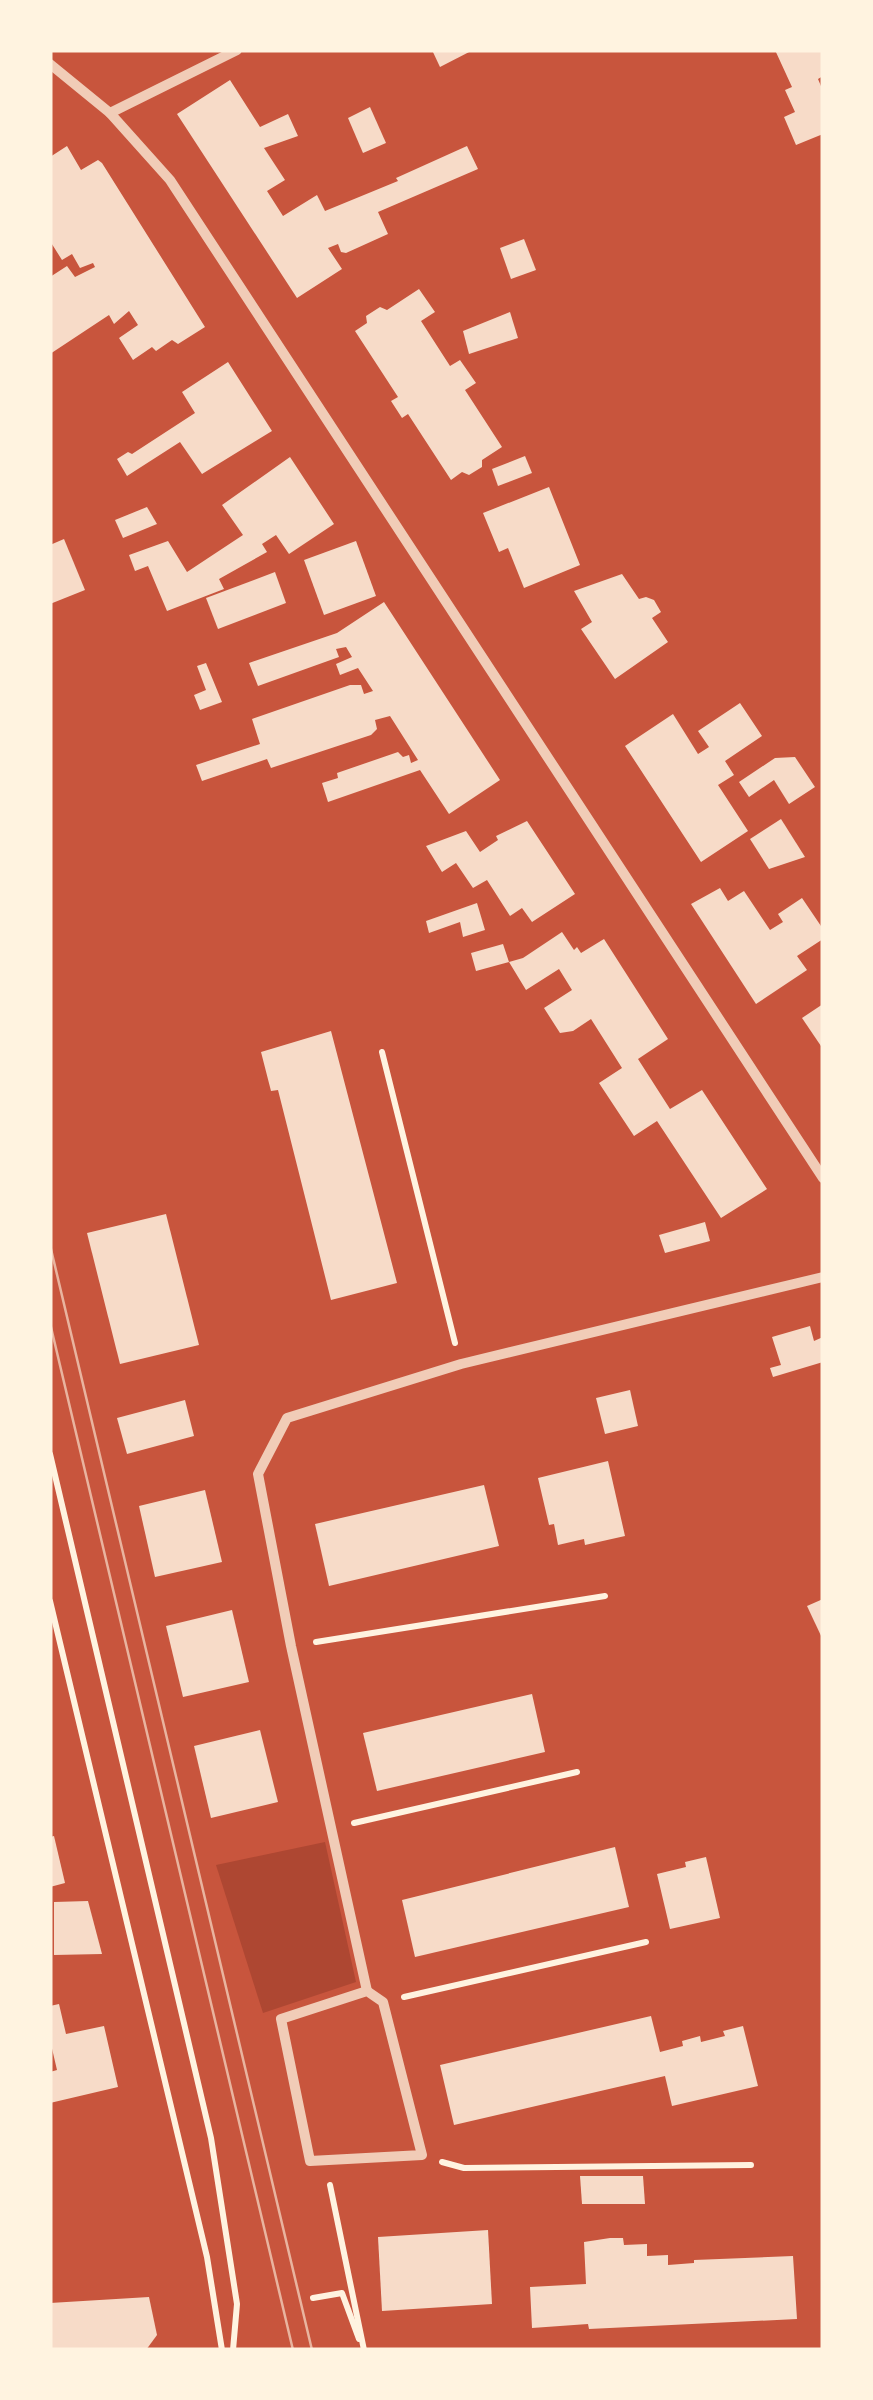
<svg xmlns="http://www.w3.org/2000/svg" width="873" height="2400" font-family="'DM Sans',sans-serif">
  <rect width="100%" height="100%" fill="#c8553d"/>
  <polygon fill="#ae4732" points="325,1842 356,1982 263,2013 216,1865"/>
  <g fill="#f7dbc8">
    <polygon points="432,50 473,50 440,67"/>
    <polygon points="775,50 823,50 823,76 818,79 823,91 823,134 796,145 784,117 795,112 785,90 792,87"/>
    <polygon points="230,80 260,127 288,114 298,136 264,148 285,180 267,191 283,216 317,195 325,211 398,181 396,178 467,146 478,169 378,212 388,234 346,253 341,252 338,244 328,248 342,269 297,298 177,114"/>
    <polygon points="370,107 386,143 363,153 348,118"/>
    <polygon points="67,146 81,170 98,160 102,163 205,327 178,344 172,340 156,351 152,347 133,360 119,338 138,325 129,311 114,324 109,315 50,354 50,277 67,266 75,277 95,267 93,263 80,268 72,254 62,260 50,241 50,157"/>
    <polygon points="524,239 536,270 511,279 500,248"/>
    <polygon points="419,289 435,312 421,321 450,366 460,360 476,383 465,390 502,447 482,460 482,467 469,475 462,472 451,480 408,414 402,418 391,401 398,397 355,331 367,323 366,316 380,307 387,310"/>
    <polygon points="510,312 518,338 469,354 463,331"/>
    <polygon points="228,362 272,431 202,474 180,442 127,476 117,459 128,452 132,454 195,413 182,392"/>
    <polygon points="525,456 532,473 498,486 492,469"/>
    <polygon points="290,457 334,524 289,554 276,535 262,544 267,552 219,579 224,589 167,611 148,566 135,571 129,555 168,541 187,572 243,535 222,505"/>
    <polygon points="549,487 580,565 524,588 508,548 499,552 483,513"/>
    <polygon points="147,507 157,524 123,538 115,520"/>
    <polygon points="64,539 85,590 50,604 50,545"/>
    <polygon points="356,541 376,596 324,615 304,560"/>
    <polygon points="275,572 286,603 218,629 206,598"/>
    <polygon points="622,574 639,599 646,597 654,600 661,612 652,618 668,642 615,679 581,629 592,622 574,591"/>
    <polygon points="384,602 500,780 449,814 420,770 328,802 322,783 338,778 337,773 398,752 403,757 409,755 411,763 418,760 390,716 375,720 377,729 371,735 271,768 267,759 202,781 196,765 260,744 252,719 350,685 361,685 364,694 373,691 358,668 340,675 336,664 352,657 346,647 336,649 339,657 258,686 249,663 337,633"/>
    <polygon points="206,663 222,702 200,710 194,695 206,690 197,666"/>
    <polygon points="740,703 762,736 725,761 734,775 718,785 748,831 701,862 625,746 673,714 698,754 709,747 698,731"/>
    <polygon points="795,757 815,787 789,804 774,780 749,797 739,782 775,758"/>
    <polygon points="781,819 805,857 769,869 750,839"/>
    <polygon points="527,821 575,894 532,922 522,908 510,916 487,880 473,888 456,863 442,872 426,846 466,831 480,852 498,840 496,836"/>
    <polygon points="720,888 728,901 744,891 770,930 783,922 778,914 802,898 823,929 823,939 797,956 807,970 756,1004 691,904"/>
    <polygon points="477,903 485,930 463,937 460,922 429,933 426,921"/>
    <polygon points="562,932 574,950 577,947 581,953 604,939 668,1039 638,1059 670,1109 702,1090 767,1189 721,1218 657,1121 634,1136 599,1083 622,1068 591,1019 573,1031 560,1033 544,1008 572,990 559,969 526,990 509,962 476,971 471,953 503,944 509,962 523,958"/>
    <polygon points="823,1004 823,1049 802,1018"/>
    <polygon points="331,1031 397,1283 331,1300 278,1090 271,1091 261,1052"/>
    <polygon points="166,1214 199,1345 120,1364 87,1233"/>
    <polygon points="705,1222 710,1241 665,1253 659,1235"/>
    <polygon points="810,1326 814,1341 823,1337 823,1362 773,1377 770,1368 781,1365 772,1337"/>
    <polygon points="630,1390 638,1426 605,1434 596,1398"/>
    <polygon points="185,1400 194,1436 127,1454 117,1418"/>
    <polygon points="608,1461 625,1536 585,1545 584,1539 558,1545 554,1524 549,1525 538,1478"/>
    <polygon points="484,1485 499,1546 329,1586 315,1524"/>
    <polygon points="205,1490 222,1562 155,1577 139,1506"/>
    <polygon points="823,1599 823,1640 807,1606"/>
    <polygon points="232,1610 249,1682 183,1697 166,1626"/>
    <polygon points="532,1694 545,1752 377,1791 363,1733"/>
    <polygon points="260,1730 278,1802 211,1818 194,1746"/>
    <polygon points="54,1836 65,1883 50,1887 50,1837"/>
    <polygon points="615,1847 629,1907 415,1957 402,1900"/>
    <polygon points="706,1857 720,1918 670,1929 657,1874 686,1867 685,1862"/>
    <polygon points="88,1901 102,1954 54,1955 54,1902"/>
    <polygon points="59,2004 66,2034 104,2026 118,2087 50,2103 50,2072 57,2070 50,2040 50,2006"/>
    <polygon points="651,2016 660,2052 683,2046 682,2041 700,2036 701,2042 725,2036 723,2031 743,2026 758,2086 672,2106 665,2076 454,2125 440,2065"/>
    <polygon points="580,2176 643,2176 645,2204 582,2204"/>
    <polygon points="488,2230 492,2304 382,2311 378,2237"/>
    <polygon points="610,2238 623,2238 624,2245 647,2244 647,2256 668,2255 668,2265 694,2263 694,2260 793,2256 797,2319 589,2329 588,2324 532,2328 530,2287 586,2284 584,2242"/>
    <polygon points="149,2297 157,2335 146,2350 50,2350 50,2303"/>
  </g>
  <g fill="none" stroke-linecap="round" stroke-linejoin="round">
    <g stroke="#fff3e0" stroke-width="6">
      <polyline points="382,1052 455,1343"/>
      <polyline points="50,1454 211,2138 237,2304 233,2350"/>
      <polyline points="50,1601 207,2257 222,2350"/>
      <polyline points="316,1642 605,1596"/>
      <polyline points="354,1823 577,1772"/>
      <polyline points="404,1997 646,1942"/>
      <polyline points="442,2162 464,2168 751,2165"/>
      <polyline points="330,2185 364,2350"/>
      <polyline points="313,2298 342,2293 359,2339"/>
    </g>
    <g stroke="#f1ccb7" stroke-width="10">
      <polyline points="50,64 110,113 170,180 823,1178"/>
      <polyline points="110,113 237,50"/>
      <polyline points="367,1991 291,1646 258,1474 287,1418 461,1364 823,1277"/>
      <polygon points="367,1991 383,2002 422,2155 310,2161 281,2019"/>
    </g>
    <g stroke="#e9b49f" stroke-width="2.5">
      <polyline points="50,1245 312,2350"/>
      <polyline points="50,1323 293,2350"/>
    </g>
  </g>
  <rect width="873" height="2400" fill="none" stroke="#fff3e0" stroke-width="105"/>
</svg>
